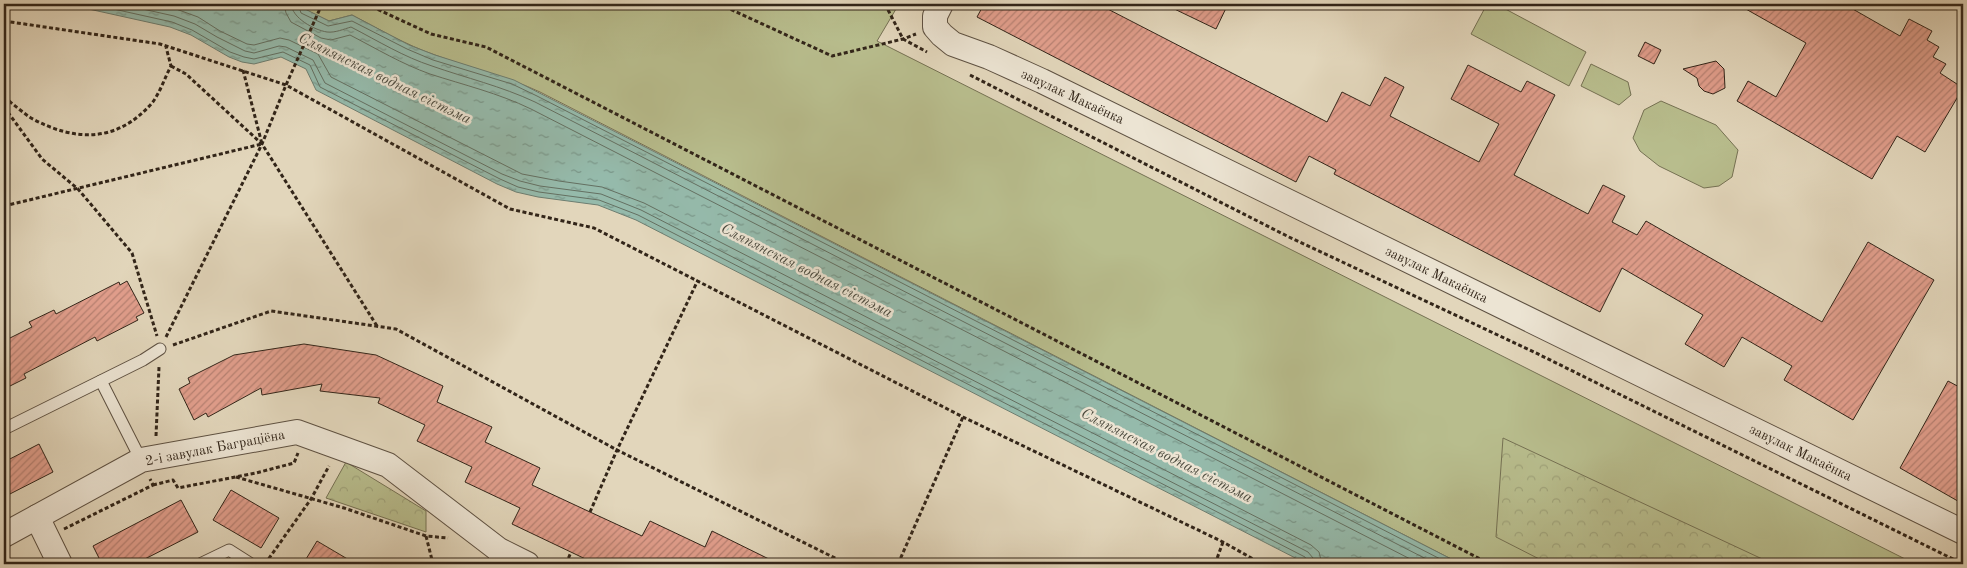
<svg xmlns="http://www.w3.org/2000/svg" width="1967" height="568" font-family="'Old Standard TT',serif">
  <defs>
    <pattern id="forest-crowns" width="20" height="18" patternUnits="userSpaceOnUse" patternTransform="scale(1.25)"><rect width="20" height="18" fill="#b8bd8d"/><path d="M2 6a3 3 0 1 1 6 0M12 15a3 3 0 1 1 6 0" fill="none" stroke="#9fa279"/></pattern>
    <pattern id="water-ripples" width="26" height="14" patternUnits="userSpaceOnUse" patternTransform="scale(1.25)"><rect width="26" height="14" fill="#95baab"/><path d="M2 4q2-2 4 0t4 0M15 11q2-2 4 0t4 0" fill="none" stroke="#7a978a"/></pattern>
    <pattern id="building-hatch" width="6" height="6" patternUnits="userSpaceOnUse" patternTransform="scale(1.25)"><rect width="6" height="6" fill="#e19e8c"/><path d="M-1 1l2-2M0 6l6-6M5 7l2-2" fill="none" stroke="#b78172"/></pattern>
  </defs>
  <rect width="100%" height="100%" fill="#e2d6bb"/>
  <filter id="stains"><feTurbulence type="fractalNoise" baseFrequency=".004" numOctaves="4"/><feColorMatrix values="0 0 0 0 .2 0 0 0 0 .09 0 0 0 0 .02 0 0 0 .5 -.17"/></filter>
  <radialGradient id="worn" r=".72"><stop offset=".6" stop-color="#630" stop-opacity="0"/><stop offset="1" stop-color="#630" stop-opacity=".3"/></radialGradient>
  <g fill="#b8bd8d" stroke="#757153">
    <path d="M 302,4 L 899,4 L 877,41 L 1915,564 L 1461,564 L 540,92 C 506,76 470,68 435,55 C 406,45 379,29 352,15 L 329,21 L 304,9 Z"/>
    <polygon points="1487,4 1496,4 1586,52 1569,86 1471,34"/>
    <polygon points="1591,64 1628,82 1631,95 1619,105 1581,86"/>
    <polygon points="1661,101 1716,125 1738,150 1732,177 1719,186 1704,188 1659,166 1640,151 1633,138 1644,110"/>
  </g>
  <g fill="url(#forest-crowns)" stroke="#757153">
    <polygon points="1503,438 1773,564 1549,564 1496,537"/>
    <polygon points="346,462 426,511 426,532 326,498"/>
  </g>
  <polygon fill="url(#water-ripples)" stroke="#6d7e71" points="66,4 302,4 305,9 329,21 352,15 409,45 435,55 514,80 1461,564 1307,564 636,220 598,205 538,197 516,192 497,184 316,90 306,69 281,57 254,64 242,62 229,57 191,35 170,27"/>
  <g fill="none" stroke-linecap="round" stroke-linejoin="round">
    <g stroke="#647062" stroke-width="1">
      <polyline points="91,4 172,22 192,30 230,52 244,57 254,59 283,52 310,65 320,87 500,179 518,187 539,192 599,200 638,215 1305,557 1308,564"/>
      <polyline points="120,4 174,16 195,24 217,37 245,51 254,53 279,46 286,47 313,60 325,83 502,174 520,181 540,186 601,194 641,210 1308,552 1313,558 1315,564"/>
      <polyline points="154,4 176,9 198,17 220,31 247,44 254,45 280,38 289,40 318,54 331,77 522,174 559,181 602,187 644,203 1311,545 1319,552 1322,564"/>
      <path d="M 284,4 L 286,13 L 291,22 L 321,38 L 331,40 L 350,35 C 377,49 402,64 430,74 C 464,85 498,93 531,109 L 1420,564"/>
      <path d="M 291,4 C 292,18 314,30 327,32 C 335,33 344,29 351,27 C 378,41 404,57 432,66 C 466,78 501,86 535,102 L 1436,564"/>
      <polyline points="298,4 301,13 328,26 352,21 407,49 433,60 512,84 537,96 1450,564"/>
    </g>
  </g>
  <g fill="url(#building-hatch)" stroke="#322519">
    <polygon points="984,4 1098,4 1327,122 1342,92 1370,106 1385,77 1404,87 1390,116 1479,162 1499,124 1451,99 1468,65 1521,92 1527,81 1555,95 1514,175 1588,214 1603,185 1625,196 1612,222 1637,235 1646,221 1822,322 1868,242 1934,280 1853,420 1784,380 1792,366 1742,337 1724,367 1685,344 1703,315 1622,268 1600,312 1334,174 1336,170 1309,156 1296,182 977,17"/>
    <polygon points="1164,4 1228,4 1216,29"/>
    <polygon points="1737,4 1844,4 1900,36 1909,19 1932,31 1927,40 1939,47 1933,57 1946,64 1940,73 1963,88 1925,152 1897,136 1872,179 1737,101 1748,81 1776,97 1806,43"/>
    <polygon points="1645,42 1661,50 1654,64 1638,56"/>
    <polygon points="1716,61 1724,69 1725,88 1713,94 1704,91 1699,86 1697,78 1683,69"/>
    <polygon points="127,281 144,313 136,317 138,320 97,341 95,337 24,374 26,378 4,389 4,341 32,327 29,322 54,310 56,314 119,282 120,285"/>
    <polygon points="304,344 376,355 443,386 437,402 492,427 485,442 540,468 532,485 590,512 642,536 650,521 705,547 712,531 779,564 596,564 512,524 520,508 465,482 472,467 417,441 425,425 378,403 380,398 320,391 322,384 262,395 261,388 208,417 206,413 194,420 179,389 190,383 188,378 234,355"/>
    <polygon points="1948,381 1963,389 1963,504 1900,468"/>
    <polygon points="39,444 53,472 4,497 4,462"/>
    <polygon points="231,490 279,518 261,548 213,520"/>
    <polygon points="181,500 198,532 135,564 102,564 93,546"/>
    <polygon points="317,541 356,564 303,564"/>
  </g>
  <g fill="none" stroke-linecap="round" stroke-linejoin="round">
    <defs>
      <g id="lane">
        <polyline points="101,381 141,460"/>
        <polyline points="4,429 143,360 160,349"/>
        <polyline points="200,564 229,550 251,564"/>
        <polyline points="492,564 499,550"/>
      </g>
      <g id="street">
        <polyline points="941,4 935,16 935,27 942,35 953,44 989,57 1042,81 1963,532"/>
        <polyline points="37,517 60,564"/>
        <polyline points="4,535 141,460 297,432 388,465 499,550 527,564"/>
      </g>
    </defs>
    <use href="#lane" stroke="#5e5142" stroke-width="13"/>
    <use href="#street" stroke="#5e5142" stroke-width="26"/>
    <g stroke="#322519" stroke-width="3" stroke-dasharray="4 2.5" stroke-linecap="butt">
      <polyline points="366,4 431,34 486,47 1490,564"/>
      <polyline points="719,4 832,56 903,39 916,34"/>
      <polyline points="885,4 903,39 927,52"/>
      <polyline points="4,21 160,44 286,85 510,209 594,228 963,417 1223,542 1262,564"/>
      <polyline points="171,66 186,74 262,144 377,326"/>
      <polyline points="243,70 262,144"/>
      <polyline points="970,75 1289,237 1534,352 1963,564"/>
      <path d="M 4,97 C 13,104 22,112 31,118 C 75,142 117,143 152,103 C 160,93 165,77 171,66 L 166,47"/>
      <polyline points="4,107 42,159 78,189 132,253 157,336"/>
      <polyline points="4,206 262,144"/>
      <polyline points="166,337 262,144 286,85 322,4"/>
      <polyline points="173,345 271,311 396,329 617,450 847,564"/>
      <polyline points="156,436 159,367"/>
      <polyline points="236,477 344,508 426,536 448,538"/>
      <polyline points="153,485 173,480 178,488 256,473 294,463 298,453"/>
      <polyline points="590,512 617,450 698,280"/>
      <polyline points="64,529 153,485 150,479"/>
      <polyline points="426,536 433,564"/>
      <polyline points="265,564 311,499 329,466"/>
      <polyline points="566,564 571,552"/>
      <polyline points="898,564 963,417"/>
      <polyline points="1215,564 1223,542"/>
    </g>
    <use href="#lane" stroke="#ece4d3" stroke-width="11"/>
    <use href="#street" stroke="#ece4d3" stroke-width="24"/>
  </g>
  <g text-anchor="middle" stroke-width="5" stroke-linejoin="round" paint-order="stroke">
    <g font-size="14" fill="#322519" stroke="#ece4d3">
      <text transform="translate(1073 96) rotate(25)" y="5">завулак Макаёнка</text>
      <text transform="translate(1437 274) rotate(26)" y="5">завулак Макаёнка</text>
      <text transform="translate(215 447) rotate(-11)" y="5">2-і завулак Баграціёна</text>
      <text transform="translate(1801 452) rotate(26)" y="5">завулак Макаёнка</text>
    </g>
    <g font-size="15" font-style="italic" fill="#4b4a3e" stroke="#ece4d3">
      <text transform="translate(385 78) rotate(26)" y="5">Сляпянская водная сістэма</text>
      <text transform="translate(807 270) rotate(27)" y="5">Сляпянская водная сістэма</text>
      <text transform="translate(1167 455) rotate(27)" y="5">Сляпянская водная сістэма</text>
    </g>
  </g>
  <rect width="1967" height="568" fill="none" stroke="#e2d6bb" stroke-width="20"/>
  <rect x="5" y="5" width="1957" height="558" fill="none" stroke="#322519" stroke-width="2.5"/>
  <rect x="10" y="10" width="1947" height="548" fill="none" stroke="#322519"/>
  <rect width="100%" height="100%" filter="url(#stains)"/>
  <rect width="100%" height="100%" fill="url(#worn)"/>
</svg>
